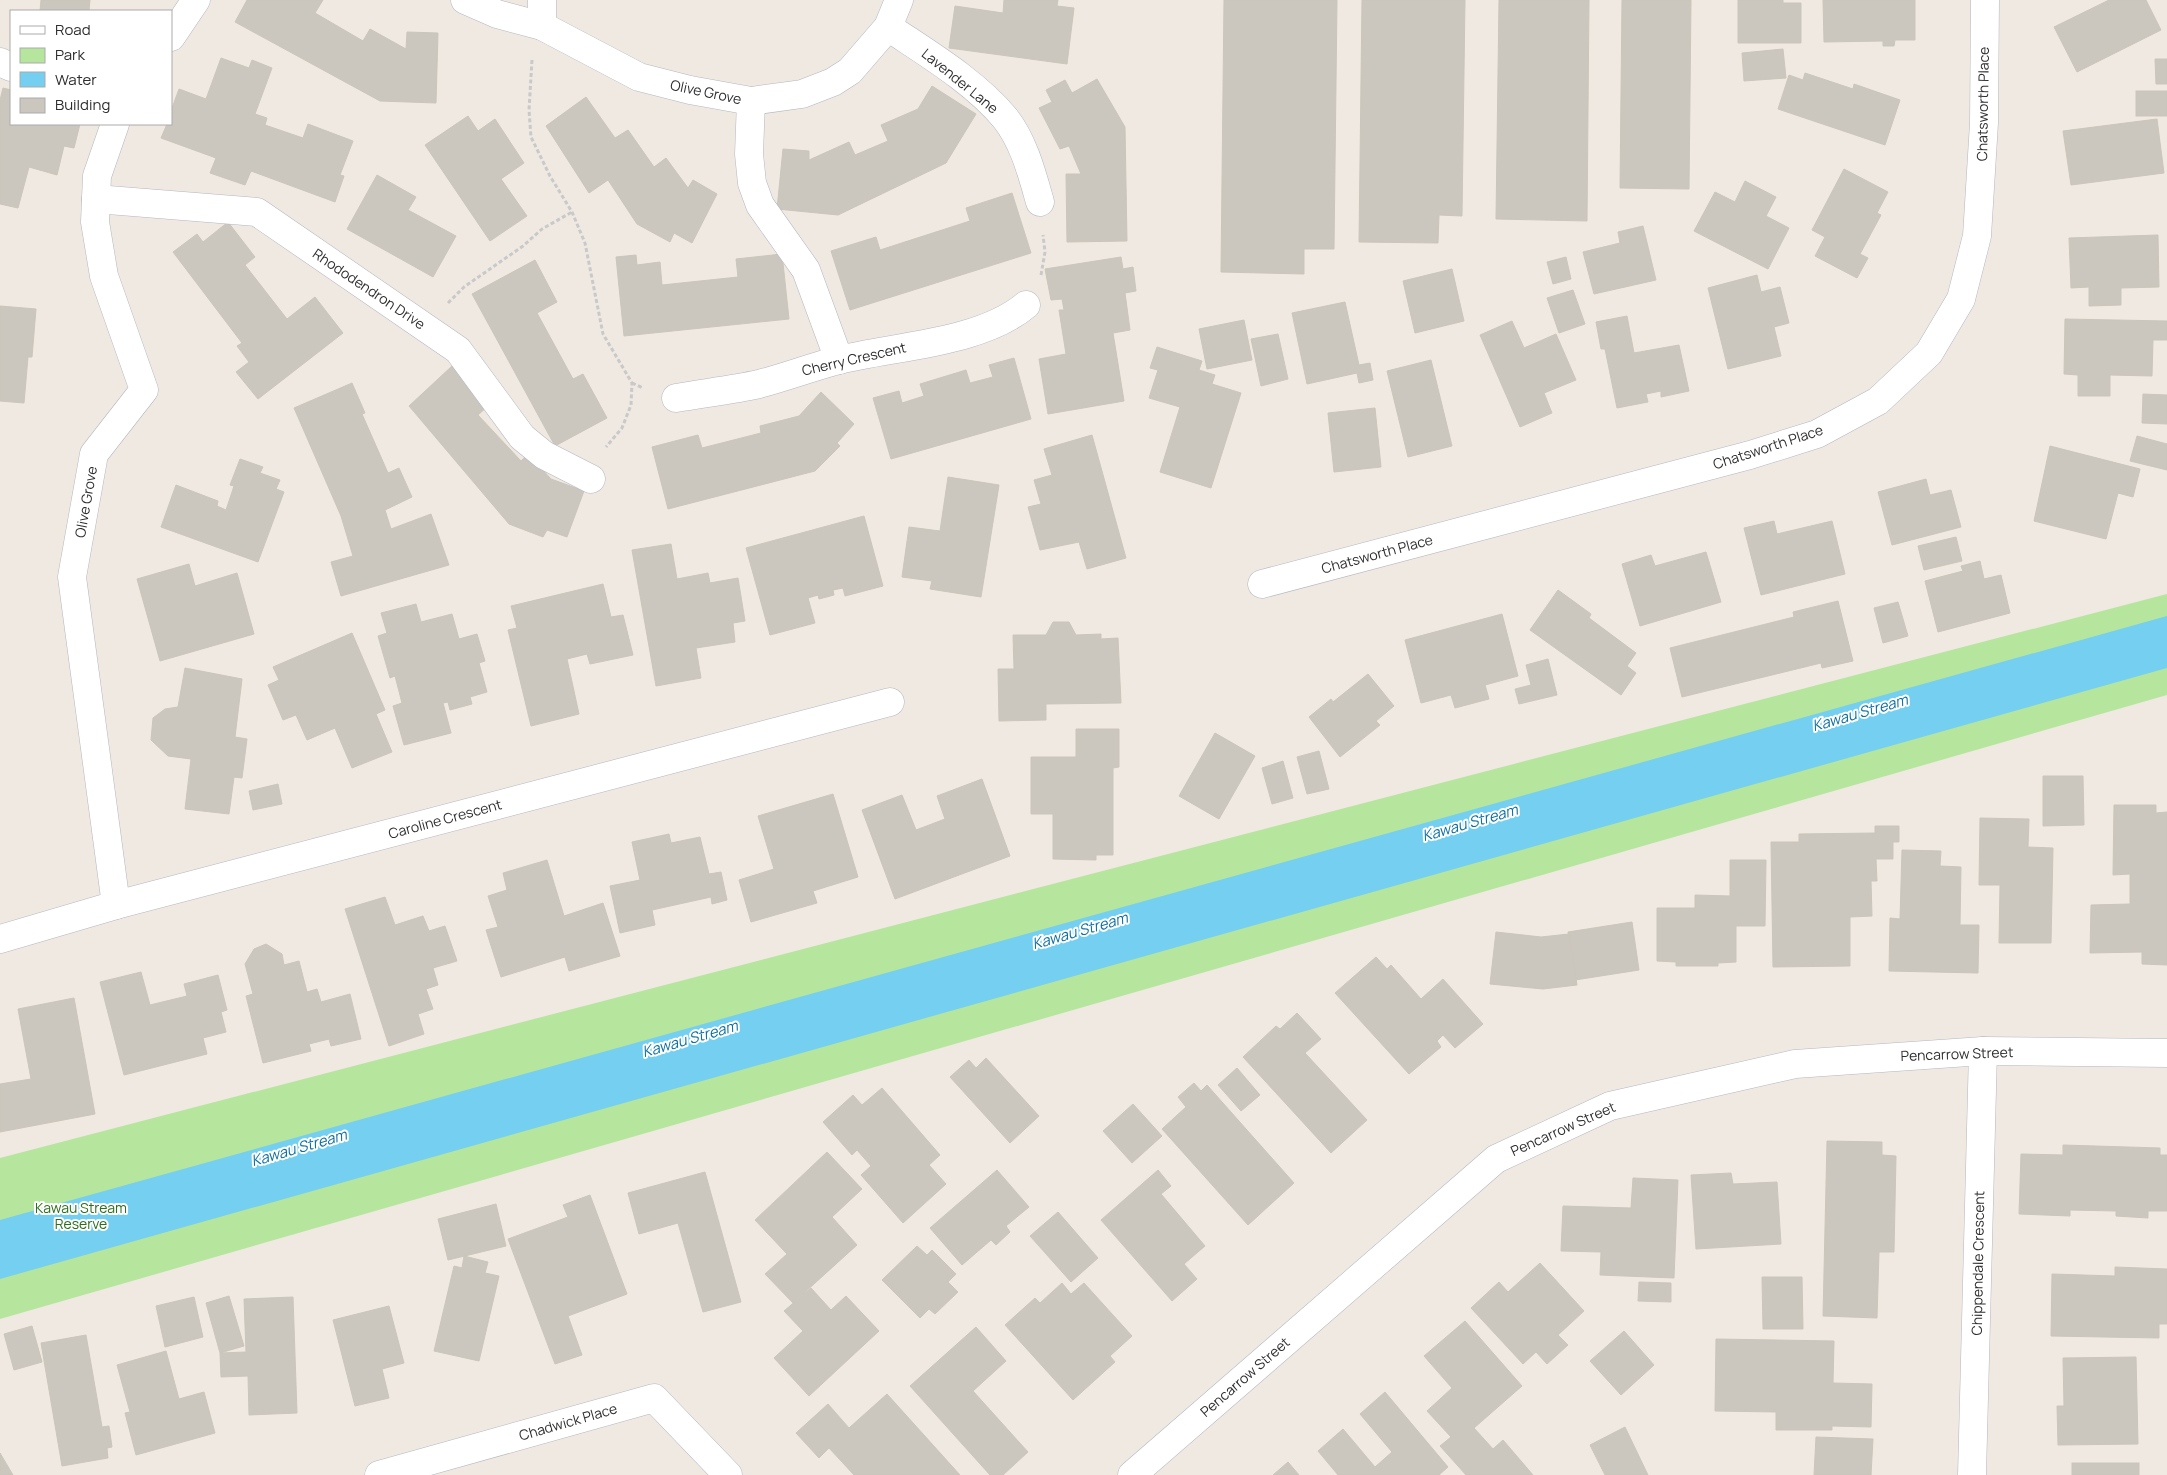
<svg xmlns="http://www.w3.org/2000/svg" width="2167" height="1475" font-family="Manrope,sans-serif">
  <rect width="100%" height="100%" fill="#efe9e1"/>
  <polygon fill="#b6e59e" points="2167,594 2167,695 0,1319 0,1158"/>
  <polygon fill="#75cff0" points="2167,616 2167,668 0,1279 0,1220"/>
  <g fill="#cbc7bf" stroke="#cbc5ba">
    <polygon points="41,0 90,0 89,11 40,11"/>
    <polygon points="247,0 323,0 315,13 363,41 370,29 406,49 407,32 438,33 436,103 380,101 235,22"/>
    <polygon points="1004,0 1058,0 1057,6 1074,8 1067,64 949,48 955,6 1003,13"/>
    <polygon points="1224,0 1337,0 1334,249 1304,249 1304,274 1221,272"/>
    <polygon points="1362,0 1465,0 1462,216 1439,215 1438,243 1359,242"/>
    <polygon points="1499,0 1589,0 1587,221 1496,219"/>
    <polygon points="1622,0 1691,0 1689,189 1620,188"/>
    <polygon points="1738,0 1783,0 1783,3 1801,3 1801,43 1738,43"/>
    <polygon points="1823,0 1915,0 1915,40 1895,40 1894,46 1883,46 1883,41 1824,42"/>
    <polygon points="2109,0 2146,0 2161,30 2077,72 2054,27"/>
    <polygon points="1783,49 1786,78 1744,81 1742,53"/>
    <polygon points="221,58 249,68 252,60 272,68 255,114 267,118 265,125 303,138 308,124 353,141 340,175 344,176 335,202 251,171 245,185 210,173 216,158 161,138 167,124 171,124 171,111 179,89 206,99"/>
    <polygon points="2155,59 2167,59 2167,84 2156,84"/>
    <polygon points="1805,73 1853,89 1854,84 1900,100 1885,145 1778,109 1789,75 1803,80"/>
    <polygon points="1097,79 1125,127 1127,241 1067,242 1066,174 1081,174 1069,146 1060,149 1039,108 1052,102 1046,90 1065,80 1072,93"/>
    <polygon points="932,86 976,114 946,163 838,215 777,209 783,149 809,151 809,160 849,142 855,155 888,141 881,125 918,109"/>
    <polygon points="3,88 11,90 11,124 80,124 74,148 64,146 57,175 29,167 18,208 0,204 0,100"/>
    <rect x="2136" y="91" width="31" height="25"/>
    <polygon points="586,97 615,138 628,130 654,167 666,158 688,188 693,180 717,194 692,243 674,233 670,242 637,224 608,180 589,193 546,126"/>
    <polygon points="468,116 478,131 495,119 524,163 501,179 527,216 490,241 425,145"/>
    <polygon points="2157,119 2164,173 2071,185 2063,131"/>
    <polygon points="1844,169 1888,192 1877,213 1881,215 1860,254 1868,258 1857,278 1815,256 1825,237 1812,230"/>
    <polygon points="377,175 416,197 408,210 456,236 433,277 347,229"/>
    <polygon points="1745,181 1776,197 1766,216 1789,228 1768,269 1694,231 1715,192 1735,202"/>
    <polygon points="1012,193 1031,253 850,310 831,251 876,237 880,250 970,221 966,208"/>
    <polygon points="228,222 255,257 245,265 287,319 315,297 343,333 258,399 236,372 249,362 237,346 242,343 173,252 197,234 203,242"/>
    <polygon points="1643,226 1656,280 1594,294 1583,252 1620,243 1618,232"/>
    <polygon points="2158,235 2159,287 2121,288 2121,305 2089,306 2089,287 2071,288 2069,238"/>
    <polygon points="782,254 789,319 624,336 616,257 636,255 637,265 660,262 662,285 738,277 736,259"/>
    <polygon points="1121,257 1123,269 1133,267 1136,291 1125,293 1130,330 1113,333 1124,401 1048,414 1039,359 1066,354 1059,310 1064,310 1062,299 1051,300 1045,269"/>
    <polygon points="1566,257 1571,279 1553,284 1547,262"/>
    <polygon points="535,260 557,302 537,313 573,379 583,374 607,418 555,446 472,294"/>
    <polygon points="1452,269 1464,321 1415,333 1403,281"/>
    <polygon points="1757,275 1761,292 1780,287 1789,323 1774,327 1781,356 1728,369 1708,288"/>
    <polygon points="1573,290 1585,324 1559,333 1547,298"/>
    <polygon points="1345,302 1359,365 1370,363 1373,380 1359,383 1357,373 1307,384 1292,313"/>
    <polygon points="0,306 36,309 32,357 28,357 24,403 0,401"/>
    <polygon points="1627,316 1634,353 1679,345 1689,391 1661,397 1661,391 1646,394 1648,402 1617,408 1605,349 1601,349 1596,322"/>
    <polygon points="2065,319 2167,321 2167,340 2153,340 2152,376 2110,375 2110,396 2078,396 2078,375 2064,374"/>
    <polygon points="1244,320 1252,360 1207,369 1199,329"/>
    <polygon points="1512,321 1524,348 1556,334 1576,380 1544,393 1552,413 1520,427 1480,335"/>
    <polygon points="1278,334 1288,379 1261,386 1251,339"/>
    <polygon points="1157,347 1202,361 1199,370 1215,375 1212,384 1241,393 1211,488 1160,472 1180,407 1149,398 1158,370 1150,368"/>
    <polygon points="1014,358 1031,419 891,459 873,398 899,391 902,403 924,396 920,384 966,370 970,383 993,377 989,365"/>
    <polygon points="1431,360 1452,446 1408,457 1387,371"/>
    <polygon points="452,366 489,405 478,415 521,461 528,454 551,479 584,491 567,537 547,530 543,537 509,524 409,406"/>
    <polygon points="352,383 365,413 362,414 388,473 399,468 412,497 385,510 391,529 431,514 449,565 341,596 331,562 353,556 341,516 294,408"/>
    <polygon points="821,392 854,424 837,443 840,446 815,471 668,509 652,447 698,435 702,448 761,433 760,426 799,416"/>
    <polygon points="2143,394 2167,395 2167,424 2142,423"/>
    <polygon points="1375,408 1381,467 1334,472 1328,413"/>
    <polygon points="1092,435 1126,558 1087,569 1079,542 1040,550 1028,507 1041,504 1034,480 1052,475 1044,449"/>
    <polygon points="2137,436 2167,444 2167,470 2130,461"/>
    <polygon points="2050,446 2140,469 2133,497 2118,493 2106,539 2034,521"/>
    <polygon points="240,459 263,467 260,473 280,480 276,489 284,492 258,562 161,527 176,485 218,501 217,506 226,510 234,486 230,485"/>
    <polygon points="948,477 999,485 981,597 930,589 932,581 902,577 909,527 940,531"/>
    <polygon points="1926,479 1930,495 1951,490 1961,527 1892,545 1878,492"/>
    <polygon points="864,516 883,586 845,596 843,588 833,590 834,595 819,599 818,595 808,598 815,623 770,635 746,548"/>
    <polygon points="1774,521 1777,534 1832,521 1845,574 1761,595 1744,528"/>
    <polygon points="1956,537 1962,561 1924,570 1918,546"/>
    <polygon points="671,544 677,579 708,573 710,583 738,578 745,621 733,623 735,642 696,648 701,678 656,686 632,550"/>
    <polygon points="1706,552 1721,602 1640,626 1622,564 1651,555 1655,566"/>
    <polygon points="1980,561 1984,579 2001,575 2010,613 1938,632 1925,581 1963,571 1961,566"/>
    <polygon points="189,564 195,586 237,573 254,634 160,661 137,579"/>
    <polygon points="603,584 611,617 623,615 633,655 590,664 587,654 567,659 579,714 531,726 508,630 517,628 511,606"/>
    <polygon points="1558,590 1591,614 1589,618 1636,653 1627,666 1636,673 1621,695 1530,630"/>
    <polygon points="1838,601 1853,661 1822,668 1821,663 1682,697 1670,648 1794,617 1793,612"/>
    <polygon points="1898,602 1908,636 1883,643 1874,608"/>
    <polygon points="416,604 421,622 452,614 459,639 477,634 485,661 479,663 487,692 470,697 472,704 450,710 448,702 443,703 451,733 404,745 393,706 402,703 395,676 390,678 378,636 387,633 381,613"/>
    <polygon points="1502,614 1518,676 1485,685 1489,699 1455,708 1451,695 1421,703 1405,640"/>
    <polygon points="1053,622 1069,622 1076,635 1101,634 1101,639 1118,638 1121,703 1046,704 1046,720 999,721 998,669 1014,669 1013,635 1046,635"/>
    <polygon points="352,633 385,710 376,714 392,752 352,768 335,728 307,740 296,715 283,720 268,685 279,680 273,667"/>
    <polygon points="1548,659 1557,695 1519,704 1515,689 1531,685 1526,665"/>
    <polygon points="185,668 242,679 235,737 247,739 242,778 234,777 229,814 185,809 191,759 168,756 151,740 153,718 165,709 178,707"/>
    <polygon points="1368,674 1394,706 1376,721 1380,725 1340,757 1309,717 1331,699 1333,702"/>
    <polygon points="1076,729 1119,729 1119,767 1113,768 1113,855 1096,855 1096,860 1053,859 1053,814 1031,814 1031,757 1076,757"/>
    <polygon points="1215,733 1255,756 1219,819 1179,796"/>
    <polygon points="1319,751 1329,789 1307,794 1297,757"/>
    <polygon points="1283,761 1293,798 1272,804 1262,768"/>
    <polygon points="2043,776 2083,776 2084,825 2043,826"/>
    <polygon points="982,779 1010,856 895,899 862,810 902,795 916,830 945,819 937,796"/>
    <polygon points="278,784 282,804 253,810 249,791"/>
    <polygon points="833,794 858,877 813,891 817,903 751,922 739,880 774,869 758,816"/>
    <polygon points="2114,805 2156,805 2156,813 2167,812 2167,965 2142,964 2142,952 2090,953 2091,905 2130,904 2130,874 2113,875"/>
    <polygon points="1980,818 2029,819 2028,847 2053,848 2051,943 1999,943 2000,885 1979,885"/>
    <polygon points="1875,826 1899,826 1899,842 1893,842 1893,859 1876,859 1877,881 1871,881 1872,916 1850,917 1850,966 1773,967 1771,842 1799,842 1799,834 1875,833"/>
    <polygon points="669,834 671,843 700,837 709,874 721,872 727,900 712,904 711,897 652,910 655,925 620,933 610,886 640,880 632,842"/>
    <polygon points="1902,850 1941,851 1940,866 1961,867 1960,925 1979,925 1978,973 1889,971 1890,918 1900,919"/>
    <polygon points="547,860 564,916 603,903 620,956 569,971 565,957 501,977 486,930 498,927 488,896 507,890 503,873"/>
    <polygon points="1730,860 1766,860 1765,926 1736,926 1736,962 1718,963 1718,966 1676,966 1676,962 1657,961 1657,908 1695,908 1695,895 1730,896"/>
    <polygon points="385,897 395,925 423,916 429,931 445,926 457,961 433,968 438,985 426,989 433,1009 418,1014 424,1034 389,1046 345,909"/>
    <polygon points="1632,922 1639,970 1575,980 1568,932"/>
    <polygon points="1496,932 1541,937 1569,934 1577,985 1543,989 1490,984"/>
    <polygon points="266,944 282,954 284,965 299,961 307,992 317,989 321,1002 350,994 361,1039 331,1046 329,1039 309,1044 311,1051 263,1063 246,996 253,994 245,964 254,949"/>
    <polygon points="1376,957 1387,969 1391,965 1421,999 1443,979 1483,1024 1455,1048 1443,1035 1437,1041 1441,1047 1409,1074 1335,993"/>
    <polygon points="141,972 150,1005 187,996 184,984 218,975 227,1010 221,1012 226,1032 203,1038 207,1054 124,1075 100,982"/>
    <polygon points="74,998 95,1114 0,1132 0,1084 31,1079 18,1009"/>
    <polygon points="1297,1013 1321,1039 1305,1053 1367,1120 1331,1153 1243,1057 1276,1026 1280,1029"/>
    <polygon points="986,1058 1039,1116 1010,1143 950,1077 969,1060 976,1068"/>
    <polygon points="1237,1068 1260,1095 1241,1111 1218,1085"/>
    <polygon points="1194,1083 1201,1091 1207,1085 1294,1183 1248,1225 1162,1129 1186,1107 1178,1097"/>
    <polygon points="882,1088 940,1155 929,1165 946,1184 903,1223 861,1175 871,1166 857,1150 852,1155 823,1122 853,1095 862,1105"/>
    <polygon points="1133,1104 1162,1136 1132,1163 1103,1131"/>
    <polygon points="1827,1141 1882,1142 1882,1155 1896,1156 1894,1252 1879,1252 1877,1318 1823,1316"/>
    <polygon points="2063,1145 2160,1148 2160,1155 2167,1155 2167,1211 2148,1211 2148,1218 2116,1216 2116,1211 2070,1210 2070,1216 2019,1214 2021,1154 2063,1155"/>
    <polygon points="827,1152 862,1189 832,1217 857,1245 793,1303 765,1274 787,1254 755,1220"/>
    <polygon points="997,1170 1029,1207 1006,1226 1010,1232 996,1245 991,1240 962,1265 930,1228"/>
    <polygon points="1158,1170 1171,1186 1161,1194 1205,1246 1184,1264 1197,1279 1172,1301 1101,1220"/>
    <polygon points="705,1172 741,1302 703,1312 678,1223 639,1234 628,1193"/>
    <polygon points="1731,1173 1733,1184 1777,1182 1781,1244 1696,1249 1691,1175"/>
    <polygon points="1633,1178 1678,1180 1674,1278 1600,1275 1601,1252 1561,1251 1563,1206 1631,1208"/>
    <polygon points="590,1195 627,1294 568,1316 582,1355 555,1364 508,1239 568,1217 563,1205"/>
    <polygon points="496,1204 506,1246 448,1260 438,1219"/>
    <polygon points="1058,1212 1098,1258 1071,1282 1030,1236"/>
    <polygon points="917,1246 927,1255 932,1250 956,1274 948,1282 958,1292 935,1314 929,1309 920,1318 882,1280"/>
    <polygon points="464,1256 488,1262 485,1273 499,1276 479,1361 434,1351 454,1266 462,1268"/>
    <polygon points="1540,1263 1584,1311 1558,1335 1568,1345 1547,1364 1536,1352 1523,1364 1471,1308 1499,1282 1508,1292"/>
    <polygon points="2115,1267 2167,1269 2167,1324 2159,1324 2159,1338 2051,1336 2052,1274 2115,1276"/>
    <polygon points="1762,1277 1802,1277 1803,1329 1763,1329"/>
    <polygon points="1639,1282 1671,1283 1671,1302 1638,1301"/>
    <polygon points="1062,1283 1071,1294 1084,1283 1132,1336 1110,1356 1115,1362 1073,1400 1005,1325 1035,1298 1040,1303"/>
    <polygon points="811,1288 831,1310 846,1296 879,1331 809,1396 774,1358 803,1331 784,1311"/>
    <polygon points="229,1296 244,1346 220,1353 206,1303"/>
    <polygon points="194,1297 203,1337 165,1347 156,1306"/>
    <polygon points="293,1297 297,1413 249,1415 248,1376 221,1377 220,1353 246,1352 244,1299"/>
    <polygon points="389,1306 404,1363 382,1369 389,1398 355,1406 333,1320"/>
    <polygon points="1465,1321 1522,1386 1474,1428 1493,1449 1503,1440 1533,1475 1466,1475 1440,1446 1451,1437 1427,1411 1452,1388 1424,1356"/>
    <polygon points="32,1326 42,1362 14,1370 4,1334"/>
    <polygon points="976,1327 1006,1361 973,1391 1028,1452 1003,1475 990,1475 910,1386"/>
    <polygon points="1624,1331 1654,1365 1621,1395 1590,1361"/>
    <polygon points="86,1335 102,1427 109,1426 112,1447 107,1448 108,1458 62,1466 41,1343"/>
    <polygon points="1716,1339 1834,1341 1833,1383 1872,1384 1871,1427 1832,1426 1832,1430 1776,1430 1776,1412 1715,1411"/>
    <polygon points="166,1351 179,1399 204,1392 215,1433 136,1455 125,1413 130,1412 117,1365"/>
    <polygon points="2136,1357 2138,1444 2058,1445 2057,1406 2064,1406 2063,1358"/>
    <polygon points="1385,1392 1448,1467 1439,1475 1338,1475 1318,1451 1343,1429 1375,1467 1392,1452 1360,1414"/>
    <polygon points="887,1394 960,1475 854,1475 829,1448 819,1458 796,1433 828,1404 849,1428"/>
    <polygon points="1625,1427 1648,1475 1605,1475 1590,1445"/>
    <polygon points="1816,1437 1873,1439 1871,1475 1814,1475"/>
    <polygon points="0,1453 13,1475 0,1475"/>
    <polygon points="1288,1462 1299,1475 1273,1475"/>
    <rect x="2072" y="1463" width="67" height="12"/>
  </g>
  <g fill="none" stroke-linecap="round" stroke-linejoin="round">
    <defs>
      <g id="street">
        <polyline points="465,0 497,14 542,26 639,77 690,90 751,101 802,94 833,82 850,71 888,27 899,0"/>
        <polyline points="542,26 542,0"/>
        <path d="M 888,27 C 928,54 974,81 1005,118 C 1024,142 1032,174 1040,202"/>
        <polyline points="171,37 196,0"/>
        <polyline points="0,62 11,67"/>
        <polyline points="751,101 749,154 752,183 760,205 806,270 839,360"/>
        <polyline points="115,124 97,176 95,222 104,276 144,390 94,454 72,577 116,905"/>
        <polyline points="96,199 257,212 458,350 522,437 544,455 591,479"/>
        <path d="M 676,398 C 704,393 732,390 759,384 C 786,377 812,367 839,360 C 896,346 981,343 1026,305"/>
        <polyline points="1262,584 1750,455 1817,434 1878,401 1929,353 1961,299 1977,236 1984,123 1985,0"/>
        <polyline points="0,939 116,905 890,702"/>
        <polyline points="379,1475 654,1398 728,1475"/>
        <polyline points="1132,1475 1496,1159 1610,1106 1795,1064 1983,1051 2167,1053"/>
        <polyline points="1972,1475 1983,1051"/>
      </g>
    </defs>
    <use href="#street" stroke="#b4b7c1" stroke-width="29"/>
    <g stroke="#c9c9c9" stroke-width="3" stroke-dasharray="4 2.5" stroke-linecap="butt">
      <polyline points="532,60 529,110 531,137 550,176 572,212 585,243 603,334 632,383 631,405 622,428 606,447"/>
      <polyline points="1041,275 1045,252 1043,235"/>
      <polyline points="448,303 464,287 523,246 542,229 572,212"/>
      <polyline points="632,383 643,388"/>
    </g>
    <use href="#street" stroke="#fff" stroke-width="28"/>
  </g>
  <g text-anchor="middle" stroke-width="4" stroke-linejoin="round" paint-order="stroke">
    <g font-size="14" fill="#2e2e2e" stroke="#fff">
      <text transform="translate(960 81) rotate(39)" y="5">Lavender Lane</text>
      <text transform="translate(706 92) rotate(12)" y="5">Olive Grove</text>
      <text transform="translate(1983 104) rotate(-89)" y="5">Chatsworth Place</text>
      <text transform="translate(369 289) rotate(34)" y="5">Rhododendron Drive</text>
      <text transform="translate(854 359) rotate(-13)" y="5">Cherry Crescent</text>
      <text transform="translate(1768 447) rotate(-18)" y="5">Chatsworth Place</text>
      <text transform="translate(86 502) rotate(-80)" y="5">Olive Grove</text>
      <text transform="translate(1377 554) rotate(-15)" y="5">Chatsworth Place</text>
      <text transform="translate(445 819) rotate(-15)" y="5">Caroline Crescent</text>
      <text transform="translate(1957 1054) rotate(-2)" y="5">Pencarrow Street</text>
      <text transform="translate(1563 1129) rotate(-24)" y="5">Pencarrow Street</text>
      <text transform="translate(1978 1263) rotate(-89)" y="5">Chippendale Crescent</text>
      <text transform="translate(1245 1377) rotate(-41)" y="5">Pencarrow Street</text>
      <text transform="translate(568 1422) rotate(-16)" y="5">Chadwick Place</text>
    </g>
    <g font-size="14" fill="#2c6e1b" stroke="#fff">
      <text x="81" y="1213">Kawau Stream<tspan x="81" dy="16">Reserve</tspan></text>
    </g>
    <g font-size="15" font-style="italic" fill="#0d6fa3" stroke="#fff">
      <text transform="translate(1860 713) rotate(-16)" y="5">Kawau Stream</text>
      <text transform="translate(1470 823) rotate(-16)" y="5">Kawau Stream</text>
      <text transform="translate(1080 931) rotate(-16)" y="5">Kawau Stream</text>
      <text transform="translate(690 1039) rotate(-16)" y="5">Kawau Stream</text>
      <text transform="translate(299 1148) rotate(-16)" y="5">Kawau Stream</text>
    </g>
  </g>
  <rect x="10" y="10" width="162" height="115" fill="#ffffff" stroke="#ababab"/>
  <rect x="20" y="26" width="25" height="8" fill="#ffffff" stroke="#ababab"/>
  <text x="55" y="35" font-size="15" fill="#2e2e2e">Road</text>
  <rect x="20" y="48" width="25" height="15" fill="#b6e59e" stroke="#ababab"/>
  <text x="55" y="60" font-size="15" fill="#2e2e2e">Park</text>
  <rect x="20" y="72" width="25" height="15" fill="#75cff0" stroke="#ababab"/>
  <text x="55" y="85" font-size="15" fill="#2e2e2e">Water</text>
  <rect x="20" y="98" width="25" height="15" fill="#cbc7bf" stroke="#ababab"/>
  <text x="55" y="110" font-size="15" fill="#2e2e2e">Building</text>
</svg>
